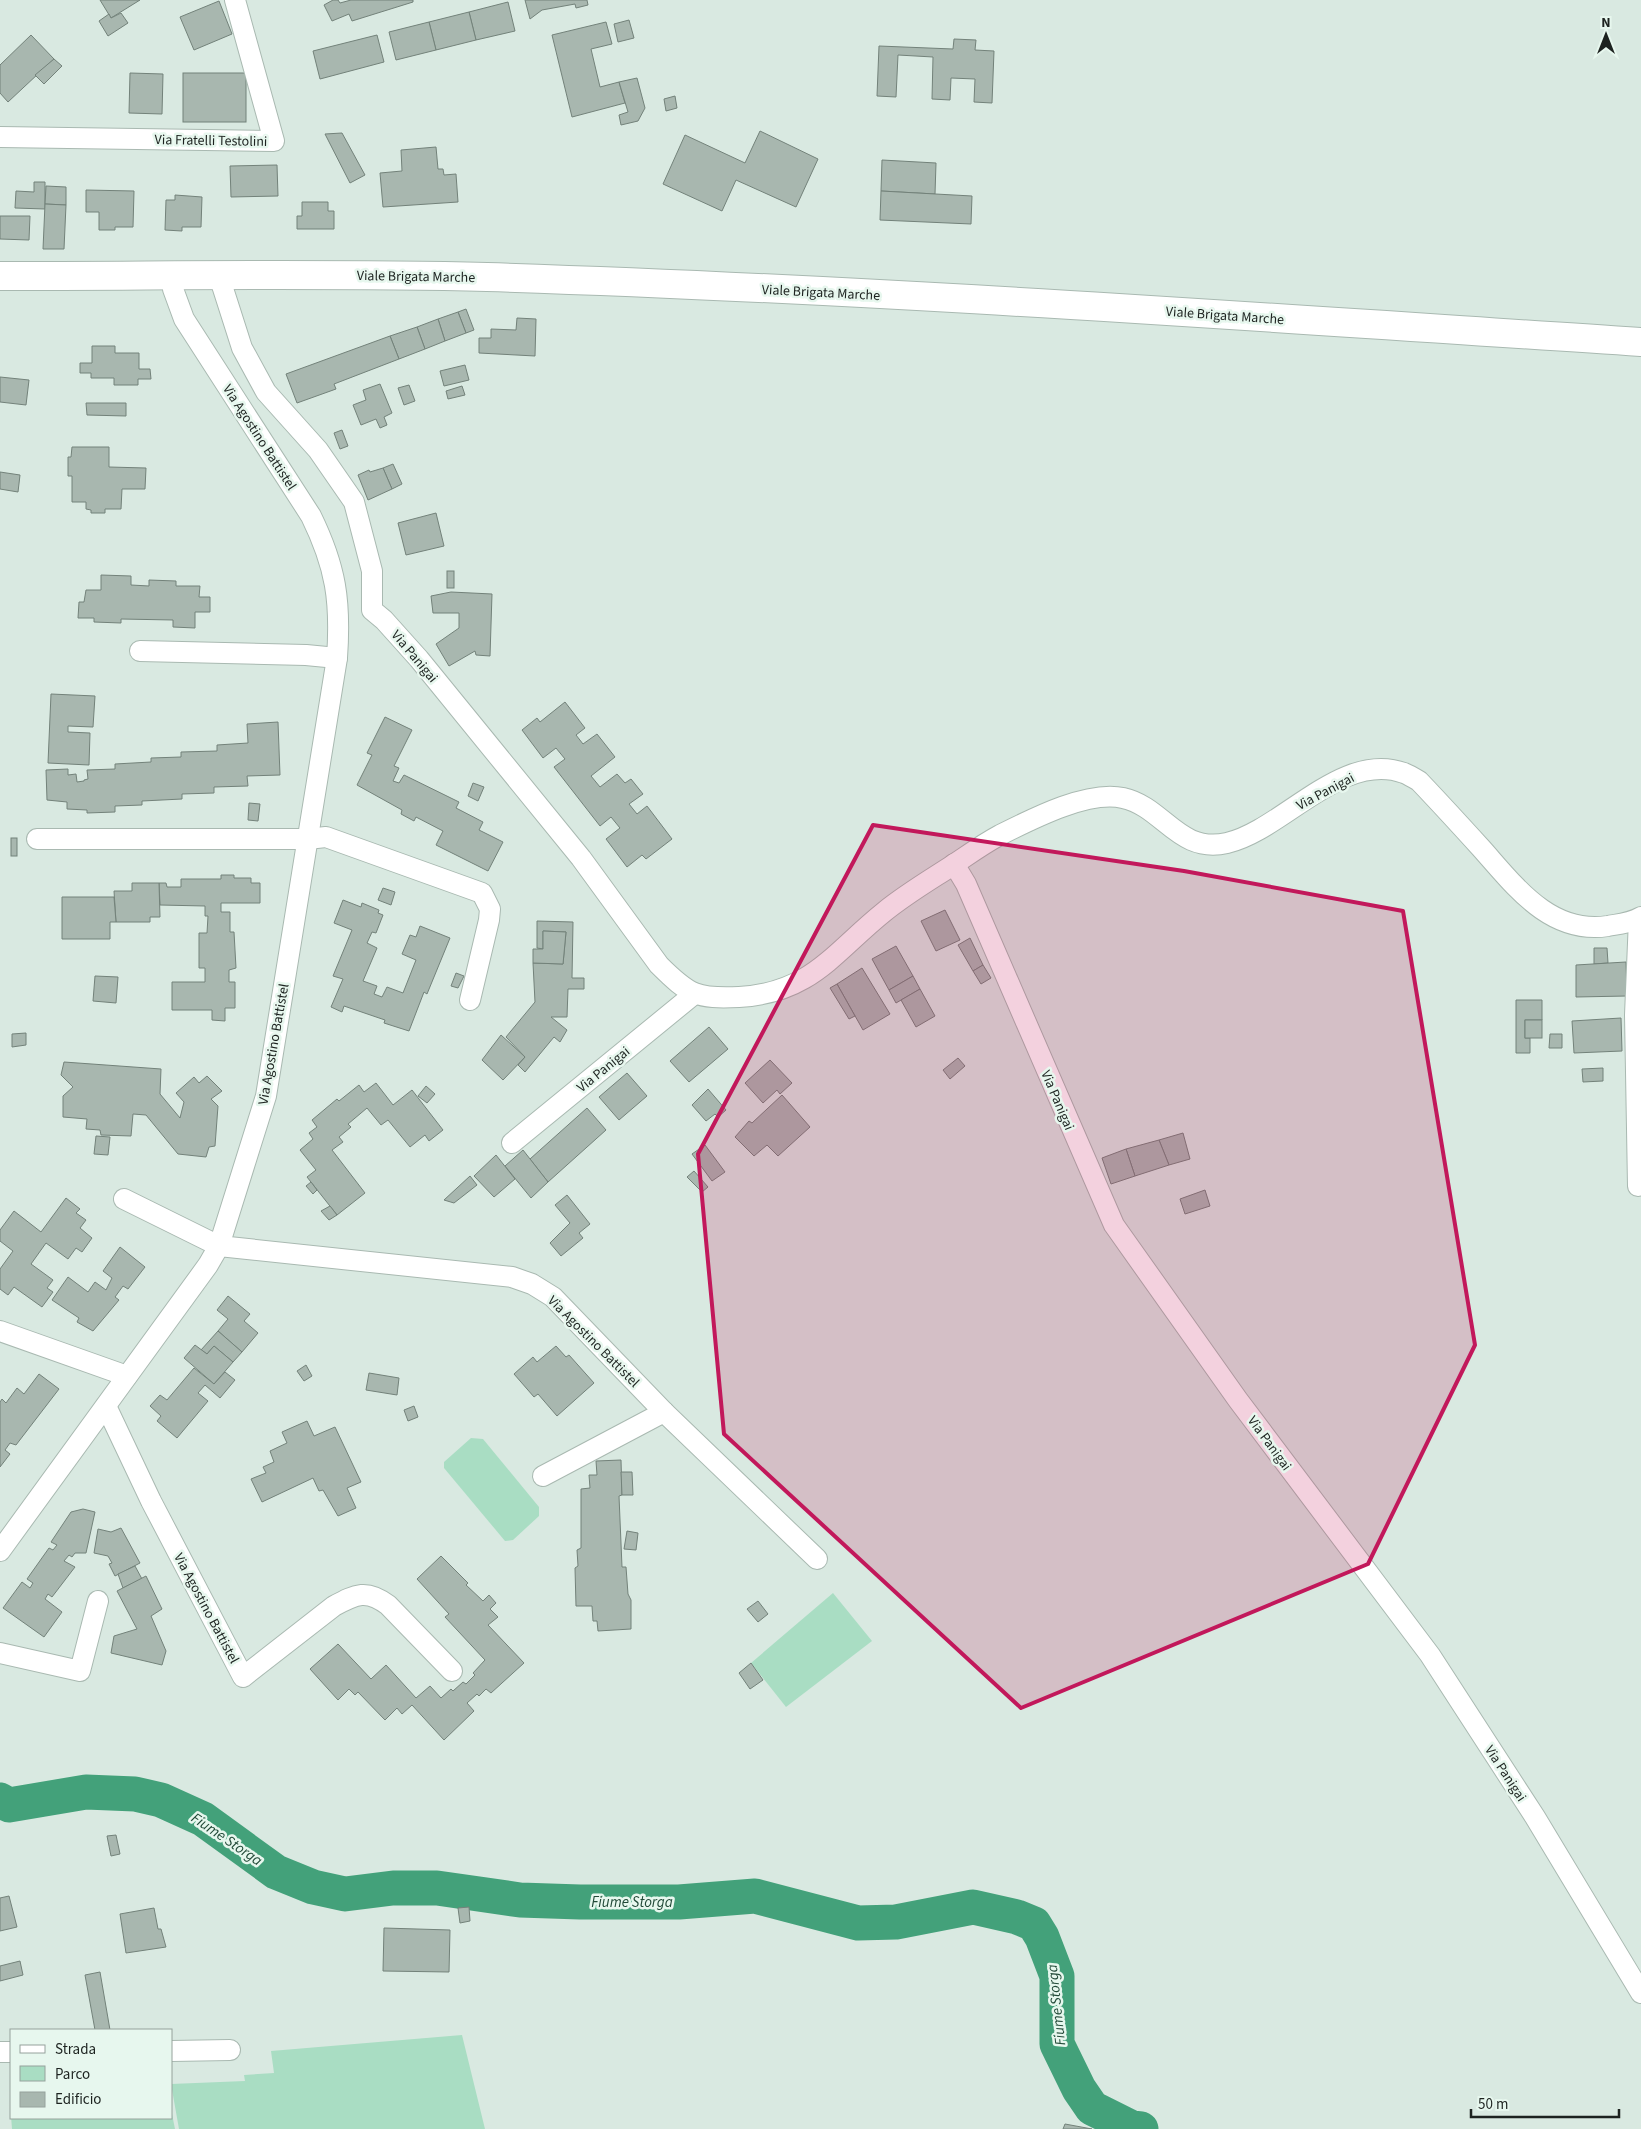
<svg xmlns="http://www.w3.org/2000/svg" width="1641" height="2129" font-family="'Source Sans 3',sans-serif">
  <rect width="100%" height="100%" fill="#d9e9e1"/>
  <g fill="#a9ddc3">
    <polygon points="471,1438 483,1439 539,1507 539,1516 513,1540 505,1541 444,1468 444,1462"/>
    <polygon points="833,1593 872,1641 786,1707 751,1663"/>
    <polygon points="462,2035 485,2129 179,2129 171,2084 245,2081 244,2075 274,2073 271,2051"/>
    <polygon points="171,2109 175,2129 12,2129 11,2116 171,2118"/>
  </g>
  <g fill="none" stroke-linecap="round" stroke-linejoin="round">
    <polyline stroke="#43a17a" stroke-width="35" points="0,1800 9,1805 86,1792 135,1794 161,1800 203,1819 276,1872 313,1887 345,1894 393,1888 437,1888 520,1900 580,1902 679,1902 755,1896 858,1923 896,1922 973,1907 1017,1917 1034,1924 1042,1937 1057,1976 1057,2044 1079,2089 1092,2108 1132,2128 1141,2129"/>
  </g>
  <g fill="#a8b7af" stroke="#73827a">
    <polygon points="100,0 140,0 111,18"/>
    <polygon points="333,0 338,0 340,3 351,0 413,0 413,2 352,21 349,14 332,21 324,5"/>
    <polygon points="525,0 587,0 588,5 576,8 575,4 542,10 530,19"/>
    <polygon points="219,1 232,34 194,50 180,17"/>
    <polygon points="508,2 515,31 476,40 469,12"/>
    <polygon points="469,12 476,40 436,50 429,22"/>
    <polygon points="121,13 128,23 108,36 99,21 109,14 111,18"/>
    <polygon points="629,20 634,38 618,42 614,24"/>
    <polygon points="429,22 436,50 396,60 389,32"/>
    <polygon points="606,22 612,44 591,49 600,87 619,82 625,103 572,117 552,35"/>
    <polygon points="31,35 54,59 8,102 0,93 0,65"/>
    <polygon points="377,35 384,62 320,79 313,51"/>
    <polygon points="954,39 976,40 975,50 994,51 992,103 974,102 975,79 951,78 950,100 932,99 933,57 898,55 896,97 877,96 879,46 953,49"/>
    <polygon points="54,59 62,66 44,84 35,75"/>
    <polygon points="130,73 163,74 162,114 129,113"/>
    <rect x="183" y="73" width="63" height="49"/>
    <polygon points="637,78 645,108 638,121 621,125 619,115 628,112 619,82"/>
    <polygon points="675,96 677,108 666,111 664,99"/>
    <polygon points="760,131 818,159 796,207 736,180 722,211 663,184 685,135 745,163"/>
    <polygon points="342,133 365,175 350,183 325,134"/>
    <polygon points="436,147 438,169 443,169 444,175 456,174 458,202 383,207 380,173 402,171 401,150"/>
    <polygon points="882,160 936,163 935,194 881,191"/>
    <polygon points="277,165 278,196 231,197 230,166"/>
    <polygon points="34,182 45,182 45,209 15,208 16,191 34,192"/>
    <polygon points="46,186 66,187 66,205 45,204"/>
    <polygon points="86,190 134,191 133,227 115,227 115,230 99,230 99,212 86,212"/>
    <polygon points="881,191 972,196 971,224 880,220"/>
    <polygon points="175,195 202,197 201,227 182,227 182,231 165,230 166,200 175,200"/>
    <polygon points="302,202 328,202 328,211 334,211 334,229 297,229 297,216 302,216"/>
    <polygon points="45,204 66,205 64,249 43,249"/>
    <polygon points="0,216 30,216 29,240 0,239"/>
    <polygon points="466,309 474,330 466,333 458,312"/>
    <polygon points="458,312 466,333 445,341 438,319"/>
    <polygon points="517,318 536,319 535,356 479,353 479,338 491,338 491,329 516,330"/>
    <polygon points="438,319 445,341 425,349 417,327"/>
    <polygon points="417,327 425,349 399,359 390,336"/>
    <polygon points="390,336 399,359 334,384 336,389 297,403 286,374"/>
    <polygon points="92,346 115,346 115,353 139,353 139,369 150,369 151,379 138,379 138,385 114,385 114,378 91,378 91,373 80,373 80,363 92,363"/>
    <polygon points="465,365 469,380 444,386 440,371"/>
    <polygon points="0,377 29,380 26,405 0,402"/>
    <polygon points="380,384 392,413 384,417 387,425 380,428 376,419 361,425 353,405 366,400 363,390"/>
    <polygon points="409,385 415,401 404,405 398,388"/>
    <polygon points="462,386 465,395 448,399 446,391"/>
    <polygon points="86,403 126,403 126,416 87,415"/>
    <polygon points="342,430 348,446 340,449 334,433"/>
    <polygon points="72,447 109,447 109,467 146,468 145,489 122,489 121,509 105,509 105,513 91,513 91,510 86,509 86,502 72,502 72,476 68,476 68,457 71,457"/>
    <polygon points="393,464 402,484 392,489 383,468"/>
    <polygon points="383,468 392,489 368,500 358,475 369,470 370,472"/>
    <polygon points="0,472 20,475 18,492 0,489"/>
    <polygon points="436,513 444,546 406,555 398,523"/>
    <rect x="447" y="571" width="7" height="17"/>
    <polygon points="101,575 131,576 131,585 149,586 149,580 176,581 176,586 200,586 199,597 210,597 210,612 195,612 195,628 173,627 173,620 121,619 121,623 94,622 94,618 78,618 79,602 84,602 86,590 101,590"/>
    <polygon points="451,592 492,594 490,656 476,655 475,651 449,666 436,644 459,628 459,613 433,613 431,596"/>
    <polygon points="51,694 95,696 93,727 68,726 68,732 90,733 89,765 48,763"/>
    <polygon points="565,702 585,728 576,735 583,744 597,734 615,757 591,776 600,787 617,774 625,783 631,779 643,794 629,804 637,814 647,806 672,839 646,859 642,855 627,867 606,839 620,828 611,817 600,826 554,767 565,759 556,748 543,758 522,730 537,718 540,722"/>
    <polygon points="385,717 412,730 394,766 399,768 393,781 399,783 404,775 459,802 456,808 483,822 479,830 503,842 488,871 436,845 443,831 416,817 414,821 401,814 402,810 357,785 372,755 367,753"/>
    <polygon points="278,722 280,775 247,776 248,786 214,787 214,793 182,794 182,799 142,801 142,805 115,806 115,812 87,813 87,810 67,809 67,802 47,800 46,770 68,769 68,775 76,774 77,782 84,781 84,780 88,779 87,770 115,769 115,764 151,762 151,758 181,757 181,752 217,751 217,745 248,743 247,724"/>
    <polygon points="473,783 484,787 478,801 468,796"/>
    <polygon points="249,803 260,804 258,821 248,820"/>
    <rect x="11" y="838" width="6" height="18"/>
    <polygon points="221,875 234,875 234,878 251,878 251,883 260,883 260,903 221,903 221,912 230,912 230,932 234,932 236,968 229,970 229,982 235,982 235,1008 225,1008 225,1021 212,1020 212,1010 172,1010 172,982 205,982 205,968 199,968 199,933 207,933 208,916 205,916 205,906 160,905 159,883 166,883 167,887 181,887 181,879 221,879"/>
    <polygon points="132,883 159,883 160,917 150,917 150,922 116,922 114,891 132,891"/>
    <polygon points="383,888 395,892 391,905 378,900"/>
    <polygon points="62,897 114,897 116,922 110,922 110,939 62,939"/>
    <polygon points="343,900 361,907 362,903 379,910 378,913 383,915 376,933 372,932 367,943 377,948 363,981 377,986 374,994 382,997 387,987 403,993 416,960 402,954 410,935 416,937 420,926 450,938 427,994 424,992 409,1031 384,1023 385,1020 344,1006 342,1012 331,1007 343,979 333,976 352,930 334,923"/>
    <polygon points="945,910 960,940 936,951 921,921"/>
    <polygon points="537,921 573,922 572,978 584,978 584,989 568,989 567,1017 551,1017 567,1030 560,1042 554,1037 525,1072 518,1065 525,1057 506,1037 535,1002 533,963 563,964 566,932 543,931 543,949 537,948"/>
    <polygon points="543,931 566,932 563,964 533,963 533,949 543,949"/>
    <polygon points="970,938 983,965 973,971 958,945"/>
    <polygon points="896,946 913,976 889,990 872,959"/>
    <polygon points="1594,948 1607,948 1608,963 1594,964"/>
    <polygon points="1626,962 1627,996 1576,997 1576,965"/>
    <polygon points="983,965 991,978 981,984 973,971"/>
    <polygon points="862,968 890,1014 863,1030 837,984"/>
    <polygon points="456,973 464,976 458,988 451,986"/>
    <polygon points="95,976 118,977 116,1003 93,1001"/>
    <polygon points="913,976 920,989 896,1003 889,990"/>
    <polygon points="837,984 855,1016 849,1019 830,988"/>
    <polygon points="920,989 935,1016 916,1027 901,1000"/>
    <polygon points="1516,1000 1542,1000 1542,1020 1525,1020 1525,1038 1530,1038 1530,1053 1516,1053"/>
    <polygon points="1621,1018 1622,1051 1574,1053 1572,1021"/>
    <rect x="1525" y="1020" width="17" height="18"/>
    <polygon points="709,1027 728,1049 689,1082 670,1061"/>
    <polygon points="26,1033 26,1045 12,1047 12,1034"/>
    <polygon points="1550,1034 1562,1034 1562,1048 1549,1048"/>
    <polygon points="501,1035 525,1057 503,1080 482,1060"/>
    <polygon points="958,1058 965,1066 950,1079 943,1070"/>
    <polygon points="770,1060 792,1083 780,1094 777,1090 763,1103 745,1083"/>
    <polygon points="64,1062 161,1069 160,1094 180,1118 184,1102 176,1093 194,1077 199,1083 207,1076 222,1091 211,1099 218,1106 215,1146 209,1147 206,1157 178,1154 146,1115 133,1114 131,1136 101,1135 100,1130 86,1129 87,1119 63,1117 63,1096 73,1087 61,1075"/>
    <polygon points="1603,1068 1603,1081 1583,1082 1582,1069"/>
    <polygon points="627,1073 647,1096 619,1120 599,1097"/>
    <polygon points="376,1083 393,1105 412,1090 443,1130 429,1141 425,1135 410,1147 388,1120 381,1125 367,1108 348,1124 351,1127 339,1137 343,1142 332,1150 365,1193 337,1215 307,1177 316,1170 300,1150 313,1139 309,1133 317,1127 312,1120 337,1099 339,1101 359,1085 364,1092"/>
    <polygon points="426,1086 435,1094 427,1103 418,1096"/>
    <polygon points="708,1089 726,1110 718,1117 715,1114 706,1121 692,1105"/>
    <polygon points="782,1095 810,1127 778,1156 767,1145 754,1156 735,1137 749,1121 752,1123"/>
    <polygon points="587,1108 606,1130 548,1182 530,1159"/>
    <polygon points="1183,1133 1190,1159 1169,1165 1159,1140"/>
    <polygon points="96,1136 110,1137 108,1155 94,1154"/>
    <polygon points="1159,1140 1169,1165 1135,1176 1126,1149"/>
    <polygon points="705,1145 725,1172 712,1181 692,1154"/>
    <polygon points="1126,1149 1135,1176 1111,1184 1102,1158"/>
    <polygon points="523,1150 548,1182 531,1198 505,1166"/>
    <polygon points="496,1155 515,1179 494,1197 474,1176"/>
    <polygon points="694,1171 708,1187 702,1192 687,1177"/>
    <polygon points="470,1176 477,1185 454,1203 444,1200"/>
    <polygon points="311,1182 317,1190 313,1194 306,1186"/>
    <polygon points="1205,1190 1210,1206 1185,1214 1180,1199"/>
    <polygon points="567,1195 590,1224 579,1233 583,1238 561,1256 550,1243 570,1223 555,1205"/>
    <polygon points="66,1198 80,1209 76,1213 86,1220 80,1228 92,1238 82,1252 76,1248 68,1259 46,1243 31,1264 53,1280 47,1288 53,1292 42,1307 14,1287 8,1295 0,1289 0,1269 13,1251 0,1241 0,1230 14,1211 41,1232"/>
    <polygon points="330,1206 337,1215 329,1220 321,1211"/>
    <polygon points="120,1247 145,1267 128,1289 123,1286 115,1297 119,1300 93,1331 77,1322 79,1318 52,1300 68,1277 88,1292 95,1282 106,1290 112,1278 103,1271"/>
    <polygon points="228,1296 250,1314 244,1321 258,1333 242,1352 218,1331 228,1319 217,1310"/>
    <polygon points="218,1331 242,1352 233,1362 214,1346 207,1354 201,1350"/>
    <polygon points="195,1345 207,1354 214,1346 233,1362 214,1384 184,1358"/>
    <polygon points="556,1346 566,1357 569,1355 594,1383 557,1416 538,1394 534,1397 514,1374 533,1357 537,1362"/>
    <polygon points="306,1365 312,1376 304,1381 297,1371"/>
    <polygon points="194,1368 214,1384 225,1372 235,1380 220,1398 205,1385 198,1393 208,1401 177,1438 157,1421 161,1416 150,1406 160,1395 167,1400"/>
    <polygon points="369,1373 399,1378 397,1395 366,1390"/>
    <polygon points="39,1374 59,1389 16,1445 10,1443 5,1450 10,1454 0,1467 0,1402 2,1399 6,1403 17,1388 24,1394"/>
    <polygon points="414,1406 418,1417 408,1421 404,1410"/>
    <polygon points="307,1421 314,1436 335,1427 361,1482 347,1488 356,1508 338,1516 323,1490 319,1491 313,1478 262,1502 251,1479 266,1473 263,1467 274,1462 270,1451 287,1443 282,1432"/>
    <polygon points="621,1460 622,1495 619,1496 622,1567 626,1567 628,1594 631,1600 631,1629 598,1631 597,1621 593,1621 592,1606 576,1606 575,1568 578,1566 577,1550 581,1548 581,1489 590,1488 589,1475 597,1475 596,1461"/>
    <polygon points="621,1472 632,1472 633,1495 622,1495"/>
    <polygon points="83,1509 95,1512 86,1553 75,1553 72,1557 69,1555 64,1561 75,1567 52,1597 48,1594 45,1599 62,1612 44,1637 3,1608 22,1582 30,1588 33,1583 27,1579 49,1548 53,1550 57,1545 51,1542 71,1512"/>
    <polygon points="121,1528 140,1563 115,1576 109,1564 112,1563 108,1556 94,1553 98,1529 111,1532"/>
    <polygon points="627,1531 638,1533 636,1550 624,1549"/>
    <polygon points="441,1556 468,1583 466,1585 483,1601 489,1595 496,1603 490,1609 498,1617 488,1625 524,1663 491,1693 486,1689 479,1696 477,1694 467,1703 474,1711 444,1740 412,1705 402,1714 397,1708 385,1720 358,1692 355,1695 349,1689 338,1700 310,1669 338,1644 371,1679 386,1665 416,1698 430,1686 441,1698 451,1689 453,1691 463,1682 466,1684 475,1675 473,1673 485,1660 445,1617 449,1614 417,1579"/>
    <polygon points="135,1566 142,1579 123,1588 118,1574"/>
    <polygon points="146,1576 162,1609 151,1616 166,1651 162,1665 111,1653 114,1636 137,1629 117,1591"/>
    <polygon points="758,1601 768,1614 758,1622 747,1609"/>
    <polygon points="751,1663 763,1680 750,1689 739,1673"/>
    <polygon points="116,1835 120,1854 111,1856 107,1836"/>
    <polygon points="9,1896 17,1927 0,1931 0,1898"/>
    <polygon points="469,1907 470,1921 460,1923 458,1908"/>
    <polygon points="154,1908 158,1929 161,1929 166,1947 126,1953 120,1914"/>
    <polygon points="384,1928 450,1930 449,1972 383,1971"/>
    <polygon points="20,1961 23,1975 0,1981 0,1966"/>
    <polygon points="100,1972 110,2030 95,2030 85,1975"/>
    <polygon points="1065,2124 1092,2129 1063,2129"/>
  </g>
  <g fill="none" stroke-linecap="round" stroke-linejoin="round">
    <defs>
      <g id="street">
        <polyline points="0,137 274,141 235,0"/>
        <path d="M 219,276 L 242,348 L 266,392 L 318,450 L 354,502 L 372,571 L 372,610 L 384,620 L 419,659 L 581,858 L 659,965 C 689,995 697,999 739,997 C 811,993 833,953 884,912 C 906,894 930,880 953,865 C 968,855 983,844 1000,835 C 1032,819 1088,790 1123,798 C 1164,807 1178,854 1227,843 C 1283,830 1342,750 1404,773 C 1409,775 1414,778 1419,781 C 1440,803 1461,826 1481,848 C 1515,886 1550,935 1608,926 C 1619,924 1631,923 1641,917"/>
        <polyline points="140,651 306,655 337,658"/>
        <polyline points="37,839 307,839 326,837 482,893 490,909 489,920 470,1000"/>
        <polyline points="954,864 966,884 1114,1225 1238,1400 1430,1655 1535,1817 1641,1993"/>
        <polyline points="512,1143 693,995"/>
        <polyline points="1638,1186 1635,1015 1639,919"/>
        <polyline points="124,1199 219,1246 512,1277 532,1284 553,1297 664,1412 817,1559"/>
        <polyline points="0,1331 127,1376"/>
        <path d="M 106,1406 L 151,1501 L 243,1677 L 334,1606 C 356,1594 367,1589 388,1605 L 452,1671"/>
        <polyline points="543,1476 664,1412"/>
        <path d="M 0,1551 L 208,1265 L 219,1246 L 266,1096 L 337,658 C 341,601 336,567 311,516 L 184,319 L 173,289 L 172,276"/>
        <polyline points="0,1653 80,1671 98,1601"/>
        <polyline points="171,2051 230,2050"/>
        <polyline points="0,2052 11,2052"/>
      </g>
      <path id="secondary" d="M 0,276 C 162,276 325,273 487,277 C 872,289 1257,317 1641,342"/>
    </defs>
    <use href="#street" stroke="#a9b9b1" stroke-width="22"/>
    <use href="#secondary" stroke="#a9b9b1" stroke-width="30"/>
    <use href="#street" stroke="#fff" stroke-width="20"/>
    <use href="#secondary" stroke="#fff" stroke-width="28"/>
  </g>
  <path fill="#c2185b" fill-opacity="0.2" stroke="#c2185b" stroke-width="4" stroke-linejoin="round" d="M 873,825 L 1184,871 L 1403,911 L 1475,1345 L 1368,1564 L 1021,1708 L 724,1434 L 698,1154 Z"/>
  <g text-anchor="middle" stroke-width="5" stroke-linejoin="round" paint-order="stroke">
    <g font-size="14" fill="#1d2320" stroke="#e7f7ee">
      <text transform="translate(211 140) rotate(1)" y="5">Via Fratelli Testolini</text>
      <text transform="translate(416 276) rotate(1)" y="5">Viale Brigata Marche</text>
      <text transform="translate(821 292) rotate(3)" y="5">Viale Brigata Marche</text>
      <text transform="translate(1225 315) rotate(4)" y="5">Viale Brigata Marche</text>
      <text transform="translate(260 437) rotate(57)" y="5">Via Agostino Battistel</text>
      <text transform="translate(415 656) rotate(50)" y="5">Via Panigai</text>
      <text transform="translate(1325 791) rotate(-28)" y="5">Via Panigai</text>
      <text transform="translate(273 1044) rotate(-80)" y="5">Via Agostino Battistel</text>
      <text transform="translate(603 1069) rotate(-39)" y="5">Via Panigai</text>
      <text transform="translate(1058 1100) rotate(67)" y="5">Via Panigai</text>
      <text transform="translate(594 1341) rotate(45)" y="5">Via Agostino Battistel</text>
      <text transform="translate(1270 1443) rotate(54)" y="5">Via Panigai</text>
      <text transform="translate(207 1608) rotate(62)" y="5">Via Agostino Battistel</text>
      <text transform="translate(1506 1773) rotate(57)" y="5">Via Panigai</text>
    </g>
    <g font-size="15" font-style="italic" fill="#214937" stroke="#e7f7ee">
      <text transform="translate(227 1839) rotate(34)" y="5">Fiume Storga</text>
      <text x="632" y="1907">Fiume Storga</text>
      <text transform="translate(1056 2005) rotate(-96)" y="5">Fiume Storga</text>
    </g>
  </g>
  <rect x="10" y="2029" width="162" height="90" fill="#e7f7ee" stroke="#96a29c"/>
  <rect x="20" y="2045" width="25" height="8" fill="#ffffff" stroke="#96a29c"/>
  <text x="55" y="2054" font-size="15" fill="#1d2320">Strada</text>
  <rect x="20" y="2066" width="25" height="15" fill="#a9ddc3" stroke="#96a29c"/>
  <text x="55" y="2079" font-size="15" fill="#1d2320">Parco</text>
  <rect x="20" y="2092" width="25" height="15" fill="#a8b7af" stroke="#96a29c"/>
  <text x="55" y="2104" font-size="15" fill="#1d2320">Edificio</text>
  <g transform="translate(1606 35)" stroke="#e7f7ee" stroke-width="4" paint-order="stroke">
  <path d="M0-4L9 19L0 12L-9 19Z" fill="#1d2320"/>
  <text y="-8" font-size="14" font-weight="bold" text-anchor="middle" fill="#1d2320">N</text>
  </g>
  <path d="M1471 2109v8h148v-8" fill="none" stroke="#1d2320" stroke-width="2.5"/>
  <text x="1478" y="2109" font-size="15" fill="#1d2320" stroke="#e7f7ee" stroke-width="4" paint-order="stroke">50 m</text>
</svg>
